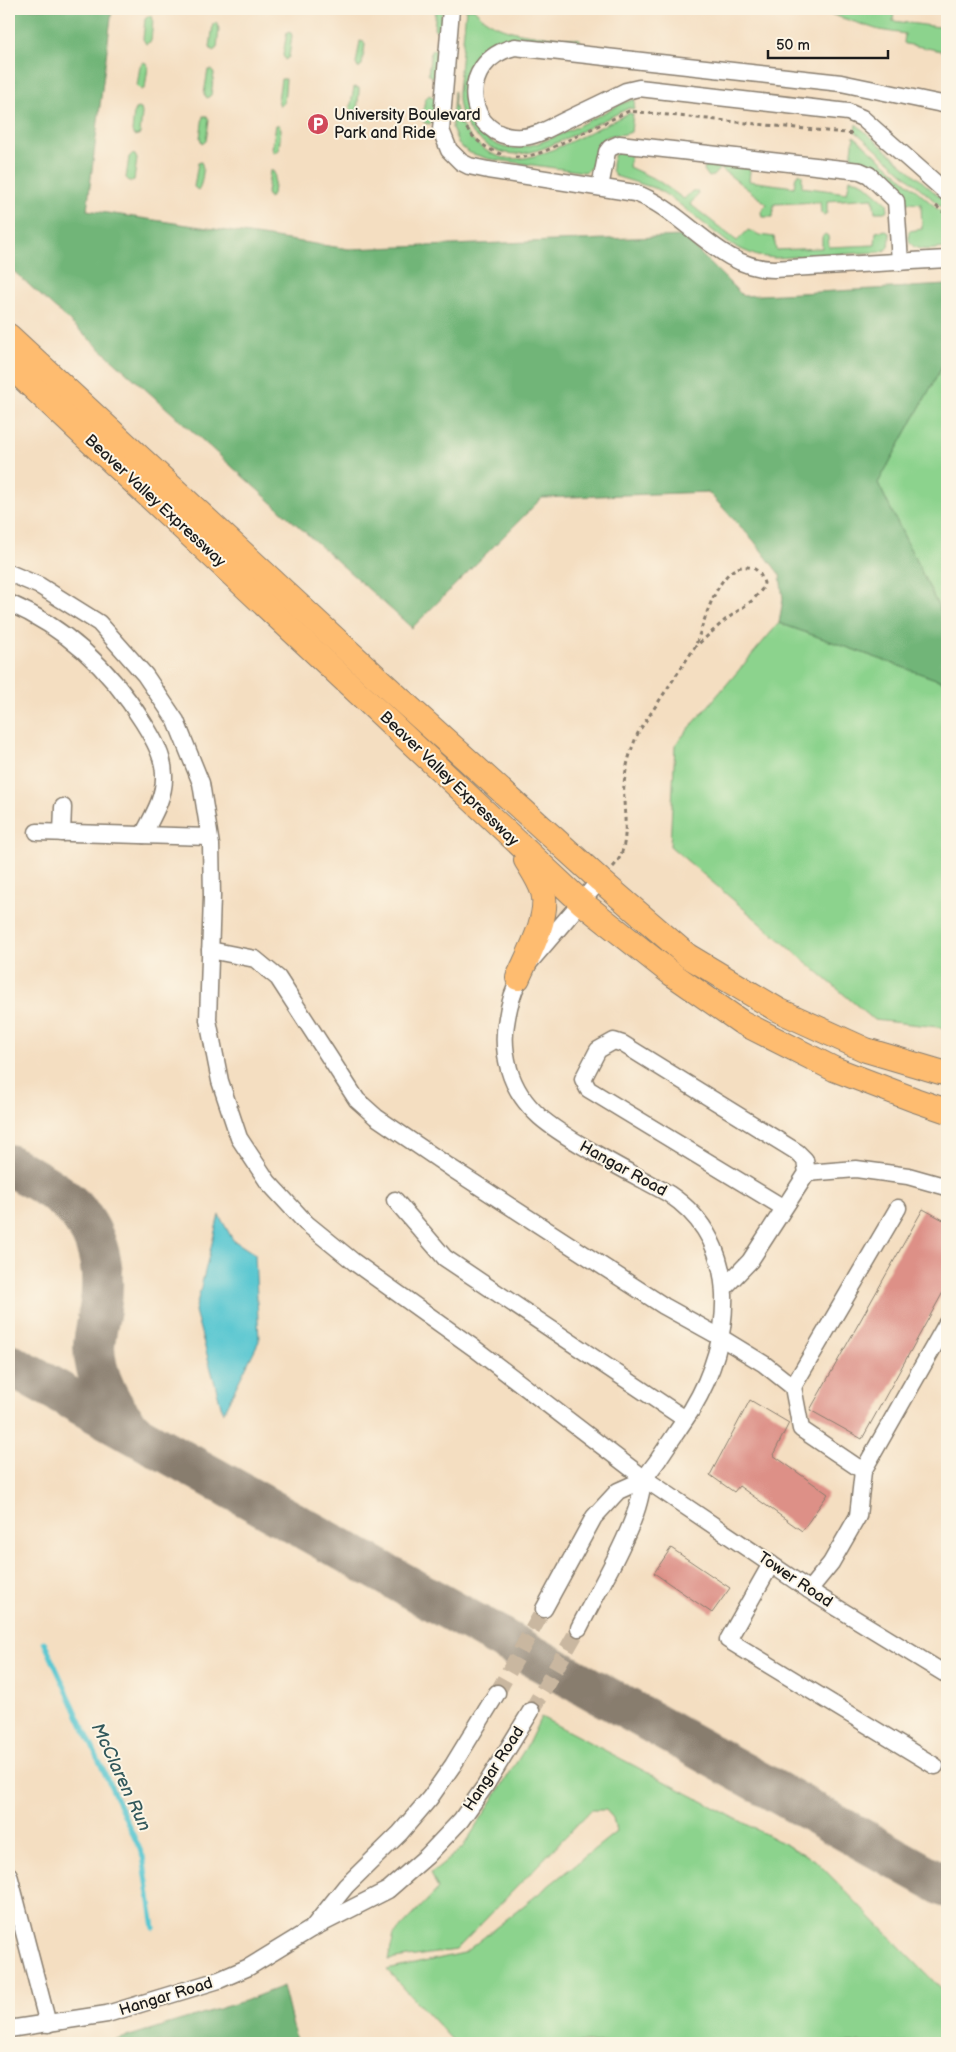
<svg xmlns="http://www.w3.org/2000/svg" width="956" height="2052" viewBox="0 0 956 2052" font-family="'Balsamiq Sans',sans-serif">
  <rect width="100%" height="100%" fill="#fcf5e5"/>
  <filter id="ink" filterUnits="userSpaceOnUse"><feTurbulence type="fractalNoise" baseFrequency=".02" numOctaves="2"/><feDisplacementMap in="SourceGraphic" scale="10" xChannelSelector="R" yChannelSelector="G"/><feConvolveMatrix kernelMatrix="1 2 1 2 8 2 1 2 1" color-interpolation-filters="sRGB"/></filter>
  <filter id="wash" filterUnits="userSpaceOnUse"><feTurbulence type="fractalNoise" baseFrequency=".0096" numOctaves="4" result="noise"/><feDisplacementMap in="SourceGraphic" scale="20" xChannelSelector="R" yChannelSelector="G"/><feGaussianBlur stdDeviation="1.12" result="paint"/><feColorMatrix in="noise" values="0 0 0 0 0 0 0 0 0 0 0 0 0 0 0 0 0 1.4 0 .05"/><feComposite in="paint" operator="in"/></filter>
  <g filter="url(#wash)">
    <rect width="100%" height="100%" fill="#f4dec1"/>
    <g fill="#8cd38d" stroke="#547854">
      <polygon points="436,9 442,9 442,28 438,31 434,29"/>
      <path d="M466 9H474C498 38 545 35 580 39V42C548 39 513 31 485 50L483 48C468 65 459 85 466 108 471 127 493 150 515 148 549 145 591 118 623 103L635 99 634 109 629 108C610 117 592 126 573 135 540 151 509 167 477 137 464 126 457 110 458 92Z"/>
      <polygon points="792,9 894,9 893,21 947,28 947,52 906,44 904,43 905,34 879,30 830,14"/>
      <polygon points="148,16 152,16 153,20 151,41 146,44 143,39 145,19"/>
      <polygon points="217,23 219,29 217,48 213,51 210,48 213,24"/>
      <polygon points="287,32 291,33 292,36 289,57 285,60 283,55"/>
      <polygon points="360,41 364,42 365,45 362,65 358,68 356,64"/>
      <polygon points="433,49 440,52 438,74 435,77 431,77 428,74 431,51"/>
      <polygon points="143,62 146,63 148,67 145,88 141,90 137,86 140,66"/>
      <polygon points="208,70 212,70 214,74 211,95 207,98 204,94"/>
      <polygon points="281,79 286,79 284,103 280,106 278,100"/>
      <polygon points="354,87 359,88 359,91 357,112 353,115 350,110"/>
      <path d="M454 91C453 110 459 126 472 139 505 173 539 156 574 140 592 131 611 122 629 113L633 114 631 132C619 138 608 130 598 145 592 155 597 169 584 172L489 159 470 153 459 145 452 128Z"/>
      <polygon points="429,95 435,98 433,121 430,124 425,123 422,120 425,99"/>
      <polygon points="137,108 141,109 142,113 140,134 135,136 132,132 134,112"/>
      <polygon points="203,116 207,116 209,120 206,141 202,144 200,138"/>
      <polygon points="856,124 947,203 947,212 855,131"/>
      <polygon points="276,125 279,125 281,129 279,150 274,153 272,148"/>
      <path d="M854 136 947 217V248C931 249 905 255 909 231L922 229 921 204 907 203 903 194 896 186 897 184 874 165 851 160Z"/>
      <path d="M619 152 631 154 629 167 657 180 684 199 692 191H697L698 195 690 204 737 241 748 230 760 235 774 237 776 250 822 248V237L825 234 828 236 829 247 875 245 876 232 886 230 890 234C890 242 890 249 881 252L775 258 757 256 731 245 674 200 657 189 615 176C610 169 612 161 615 154Z"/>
      <polygon points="132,154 135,155 137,159 134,180 130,182 126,178 129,157"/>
      <path d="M201 162C205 169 202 185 198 190L194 187 198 163Z"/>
      <polygon points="710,163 748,167 750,171 749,181 794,187 796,176 800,173 802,175 802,187 847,193 850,179 860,181 865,184 887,203 888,210 884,212 875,212 873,198 827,201 827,213 824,215 821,213 820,202 774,204 773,217 762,217 761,212 767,204 720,168 713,176 709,177 704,170 706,165"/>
      <polygon points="270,171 273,171 275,175 273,195 269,198 267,193"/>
      <polygon points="947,358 947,619 944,618 878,483"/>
      <polygon points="779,623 947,683 947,1028 874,1020 670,846 675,745"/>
      <polygon points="541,1717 815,1860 947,1995 947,2043 861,2043 859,2041 856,2043 455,2043 387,1970 464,1953 616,1832 613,1818 606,1810 591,1810 456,1950 388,1960 394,1935 438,1889 431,1873 463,1847 528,1744"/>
    </g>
    <g fill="#71b578" stroke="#46684a">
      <polygon points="9,9 112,9 87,210 349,249 683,236 743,296 947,285 947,358 878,483 944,618 947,619 947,683 779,623 783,599 780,575 754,541 708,492 542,498 412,628 9,267"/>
      <polygon points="283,1986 297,2043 99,2043 113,2041 244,2001"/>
    </g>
    <polygon fill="#5ac7d1" stroke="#3b7276" points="219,1215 233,1240 255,1254 259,1341 223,1413 195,1311"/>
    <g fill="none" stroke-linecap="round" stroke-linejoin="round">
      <polyline stroke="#5ac7d1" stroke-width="5" points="44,1642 143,1856 154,1928"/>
      <g stroke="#887d6e" stroke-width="42">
        <path d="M9 1165C32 1178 57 1190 75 1209 100 1237 106 1273 100 1309 98 1321 95 1333 94 1346 94 1375 112 1411 133 1431"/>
        <polyline points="9,1364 947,1887"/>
      </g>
    </g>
    <g id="blocks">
      <g fill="#dd9087">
        <polygon points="923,1209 947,1222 947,1285 862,1439 810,1410"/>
        <polygon points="750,1400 789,1423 773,1455 828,1494 802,1531 739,1486 734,1492 710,1475"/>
        <polygon points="671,1548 730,1588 712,1613 654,1573"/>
      </g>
    </g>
  </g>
  <g filter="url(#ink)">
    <use href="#blocks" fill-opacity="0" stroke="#887d6e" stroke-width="1"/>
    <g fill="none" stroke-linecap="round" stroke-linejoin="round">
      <g stroke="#c9b7a0" stroke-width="16" stroke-dasharray="16 8" stroke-linecap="butt">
        <polyline points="497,1693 544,1609"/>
        <polyline points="531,1711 579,1628"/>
      </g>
      <g stroke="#887d6e" stroke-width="19">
        <g id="minor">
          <path d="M451 9 441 130 449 150 461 162 469 166 488 170 635 193C686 211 718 269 774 269L947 259"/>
          <path d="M947 105 841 83 515 47C454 61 466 141 522 137 538 136 553 126 568 119 587 110 606 101 626 91L639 88 848 112 862 118 947 193"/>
          <polyline points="600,187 607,152 610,148 619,144 860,171 869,175 896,201 900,262"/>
          <polyline points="9,573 40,586 99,623 145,675 176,721 201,783 211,845 212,896 208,1020 220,1081 239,1138 268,1182 306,1223 354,1262 474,1348 645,1479 818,1596 947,1675"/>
          <path d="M9 603C66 628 110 669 143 722 153 738 165 758 164 778 164 799 152 817 143 835"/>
          <polyline points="37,832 209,837"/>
          <polyline points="62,833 63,807"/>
          <polyline points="210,950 255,959 278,978 357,1100 376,1117 451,1168 664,1306 720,1337 764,1364 793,1387 801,1429 863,1471 858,1516 831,1563 809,1590"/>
          <polyline points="807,1173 856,1169 908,1176 947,1187"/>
          <polyline points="395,1200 445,1258 685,1419"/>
          <polyline points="724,1288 750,1261 807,1173 805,1160 797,1152 623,1044 614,1041 598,1050 583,1079 588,1089 784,1208"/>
          <polyline points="793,1387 898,1208"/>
          <polyline points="863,1471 947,1323"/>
          <polyline points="771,1564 728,1640 935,1766"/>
          <polyline points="544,1609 594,1517 618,1491 645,1479"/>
          <path d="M579 1628C594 1598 612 1568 626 1536 631 1525 636 1513 639 1501 641 1494 642 1485 645 1479 648 1472 654 1466 658 1460 669 1443 681 1426 692 1409 733 1341 744 1244 669 1194 644 1180 618 1167 593 1152 557 1131 521 1112 509 1069 505 1054 503 1040 506 1024 509 1002 515 983 528 964L600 880"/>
          <polyline points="9,1875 48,2024"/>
          <polyline points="314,1926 346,1886 400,1833 430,1798 453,1765 497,1693"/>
          <polyline points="9,2029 107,2014 219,1980 249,1967 311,1929 388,1890 427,1856 461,1820 485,1786 531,1711"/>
        </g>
      </g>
      <g stroke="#887d6e" stroke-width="26">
        <g id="highway">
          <polyline points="9,336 400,699 600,880 688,956 778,1010 866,1050 947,1074"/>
          <polyline points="9,365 581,902 672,974 741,1022 834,1069 915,1100 947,1111"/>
          <path d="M518 978C528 955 550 916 543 892 539 880 532 870 526 860"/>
        </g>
      </g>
      <g stroke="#887d6e" stroke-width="3" stroke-dasharray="4 4" stroke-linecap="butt">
        <path d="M459 114C467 134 483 149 504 155"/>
        <polyline points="515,157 525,157 543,152 629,111 855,134"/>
        <polyline points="936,206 947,215"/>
        <path d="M613 867C633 846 622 810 624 784 626 765 631 748 639 731L695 647 724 621 753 600 763 588 764 583C761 574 757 568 748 567 718 562 704 624 695 647"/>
      </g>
      <use href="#minor" stroke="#fff" stroke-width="16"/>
      <use href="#highway" stroke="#febc70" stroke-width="24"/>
    </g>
  </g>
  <defs>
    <g id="parking-disc" transform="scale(1.125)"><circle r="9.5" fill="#d1495b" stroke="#fcf5e5"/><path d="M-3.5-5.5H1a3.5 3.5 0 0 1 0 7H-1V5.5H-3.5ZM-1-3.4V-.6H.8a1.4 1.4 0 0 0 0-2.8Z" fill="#fff"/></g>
  </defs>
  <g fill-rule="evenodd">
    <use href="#parking-disc" x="318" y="124"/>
  </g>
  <g text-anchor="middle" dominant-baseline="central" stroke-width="4" stroke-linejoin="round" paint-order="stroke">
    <g font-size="16" fill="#1c1c1c" stroke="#fcf5e5" text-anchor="start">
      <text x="334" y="115">University Boulevard<tspan x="334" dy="18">Park and Ride</tspan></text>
    </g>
    <g font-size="16" fill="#1c1c1c" stroke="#fcf5e5">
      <text transform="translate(155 501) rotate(43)">Beaver Valley Expressway</text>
      <text transform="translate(449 779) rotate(44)">Beaver Valley Expressway</text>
      <text transform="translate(623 1169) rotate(29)">Hangar Road</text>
      <text transform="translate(795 1580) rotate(34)">Tower Road</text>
      <text transform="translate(494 1769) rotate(-57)">Hangar Road</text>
      <text transform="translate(166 1997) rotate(-17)">Hangar Road</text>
    </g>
    <g font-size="18" font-style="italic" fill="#32585b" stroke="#fcf5e5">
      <text transform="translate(121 1777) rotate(65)">McClaren Run</text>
    </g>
  </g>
  <rect width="956" height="2052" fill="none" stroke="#fcf5e5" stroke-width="30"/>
  <path d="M768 50v8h120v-8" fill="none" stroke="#1c1c1c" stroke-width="2.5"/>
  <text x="776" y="50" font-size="15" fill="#1c1c1c" stroke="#fcf5e5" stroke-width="4" paint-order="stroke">50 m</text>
</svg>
